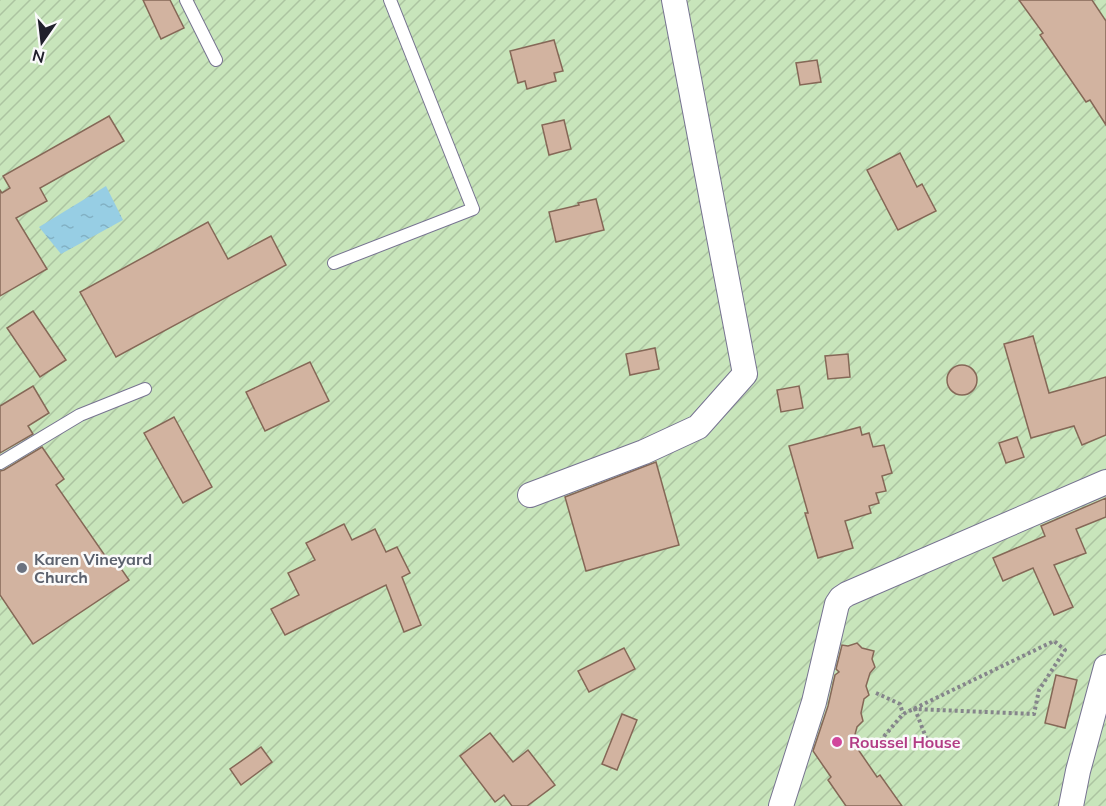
<svg xmlns="http://www.w3.org/2000/svg" width="1106" height="806" viewBox="0 0 1106 806" font-family="Mulish,sans-serif">
  <defs>
    <pattern id="garden-furrows" width="10" height="10" patternUnits="userSpaceOnUse" patternTransform="scale(1.5)"><rect width="10" height="10" fill="#c8e5bb"/><path d="M-1 1l2-2M0 10L10 0M9 11l2-2" fill="none" stroke="#acc4a1"/></pattern>
    <pattern id="water-ripples" width="26" height="14" patternUnits="userSpaceOnUse" patternTransform="scale(1.5)"><rect width="26" height="14" fill="#97cee4"/><path d="M2 4q2-2 4 0t4 0M15 11q2-2 4 0t4 0" fill="none" stroke="#82b1c4"/></pattern>
  </defs>
  <rect width="100%" height="100%" fill="#fafafa"/>
  <rect fill="url(#garden-furrows)" x="0" y="0" width="1106" height="806"/>
  <polygon fill="url(#water-ripples)" points="106,186 123,220 61,254 39,227"/>
  <g fill="#d2b3a0" stroke="#856857" stroke-width="1.5">
    <polygon points="143,0 170,0 184,28 161,39"/>
    <polygon points="1019,0 1092,0 1106,21 1106,125 1090,100 1086,102 1040,35 1043,33"/>
    <polygon points="554,40 563,71 554,73 556,81 527,89 525,81 518,83 510,51"/>
    <polygon points="817,60 821,82 800,85 796,63"/>
    <polygon points="109,116 124,141 40,188 47,201 16,218 47,269 0,296 0,190 2,193 10,188 3,176"/>
    <polygon points="564,120 571,149 549,155 542,125"/>
    <polygon points="900,153 917,187 922,184 936,211 898,230 867,170"/>
    <polygon points="596,199 604,230 556,242 549,212 579,205 578,203"/>
    <polygon points="208,222 228,259 271,236 286,265 116,357 80,292"/>
    <polygon points="33,311 66,360 40,377 7,328"/>
    <polygon points="1033,336 1049,393 1106,377 1106,435 1082,445 1074,426 1031,438 1004,344"/>
    <polygon points="655,348 659,369 630,375 626,354"/>
    <polygon points="848,354 850,377 828,379 825,356"/>
    <polygon points="310,362 329,401 265,431 246,392"/>
    <circle cx="962" cy="380" r="15"/>
    <polygon points="33,386 49,413 28,426 33,434 0,453 0,406"/>
    <polygon points="799,386 803,408 781,412 777,390"/>
    <polygon points="174,417 212,487 183,503 144,433"/>
    <polygon points="860,427 862,435 869,433 873,447 884,445 892,473 882,476 886,491 876,493 879,503 869,506 871,513 845,521 853,548 818,558 805,513 808,513 789,446"/>
    <polygon points="1017,437 1024,457 1006,463 999,443"/>
    <polygon points="42,447 64,479 56,485 108,560 113,557 129,580 33,644 0,595 0,471 4,470"/>
    <polygon points="656,462 679,545 586,571 565,497"/>
    <polygon points="1106,498 1106,517 1076,529 1086,553 1054,565 1073,607 1054,615 1033,568 1003,581 993,558 1045,536 1041,526"/>
    <polygon points="344,524 352,540 375,529 386,552 397,547 410,573 402,577 421,625 404,632 386,585 285,635 271,609 299,595 288,573 315,560 306,543"/>
    <polygon points="857,643 862,648 874,651 872,659 875,667 870,673 866,686 869,695 864,699 861,713 863,721 857,727 853,742 877,777 880,775 902,806 846,806 828,780 831,777 813,751 828,706 835,675 839,672 836,669 842,645 848,646"/>
    <polygon points="624,648 635,669 589,692 578,671"/>
    <polygon points="1056,675 1077,680 1065,728 1045,723"/>
    <polygon points="622,714 637,720 617,770 602,764"/>
    <polygon points="490,733 513,762 528,750 555,785 527,806 512,806 504,795 495,802 460,756"/>
    <polygon points="261,747 272,762 241,785 230,769"/>
  </g>
  <g fill="none" stroke-linecap="round" stroke-linejoin="round">
    <g stroke="#777491" stroke-width="14">
      <g id="service">
        <polyline points="186,0 216,60"/>
        <polyline points="334,263 473,209 390,0"/>
        <polyline points="0,463 80,415 145,389"/>
      </g>
    </g>
    <g stroke="#777491" stroke-width="26">
      <g id="minor">
        <polyline points="530,495 644,452 698,427 745,374 674,0"/>
        <polyline points="781,806 814,702 837,604 841,598 847,594 1106,482"/>
        <polyline points="1071,806 1078,771 1106,667"/>
      </g>
    </g>
    <g stroke="#85858b" stroke-width="4" stroke-dasharray="3 3" stroke-linecap="butt">
      <polyline points="876,693 900,704 903,714"/>
      <polyline points="880,741 903,714 1054,641 1065,650 1039,690 1034,714 915,709 930,748"/>
    </g>
    <use href="#service" stroke="#fff" stroke-width="12"/>
    <use href="#minor" stroke="#fff" stroke-width="24"/>
  </g>
  <circle fill="#6b7280" stroke="#fafafa" stroke-width="2" cx="22" cy="568" r="6"/>
  <circle fill="#d1479c" stroke="#fafafa" stroke-width="2" cx="837" cy="742" r="6"/>
  <g text-anchor="middle" dominant-baseline="central" stroke-width="5" stroke-linejoin="round" paint-order="stroke">
    <g font-size="16" font-weight="bold" fill="#5b616d" stroke="#fafafa" text-anchor="start">
      <text x="34" y="559">Karen Vineyard<tspan x="34" dy="18">Church</tspan></text>
    </g>
    <g font-size="16" font-weight="bold" fill="#b23c85" stroke="#fafafa" text-anchor="start">
      <text x="849" y="742">Roussel House</text>
    </g>
  </g>
  <g transform="translate(42 42) rotate(194)" stroke="#fafafa" stroke-width="4.5" paint-order="stroke">
  <path d="M0-4.5L10 22L0 15L-10 22Z" fill="#21202c"/>
  <text y="-9" font-size="16" font-weight="bold" text-anchor="middle" fill="#21202c">N</text>
  </g>
</svg>
